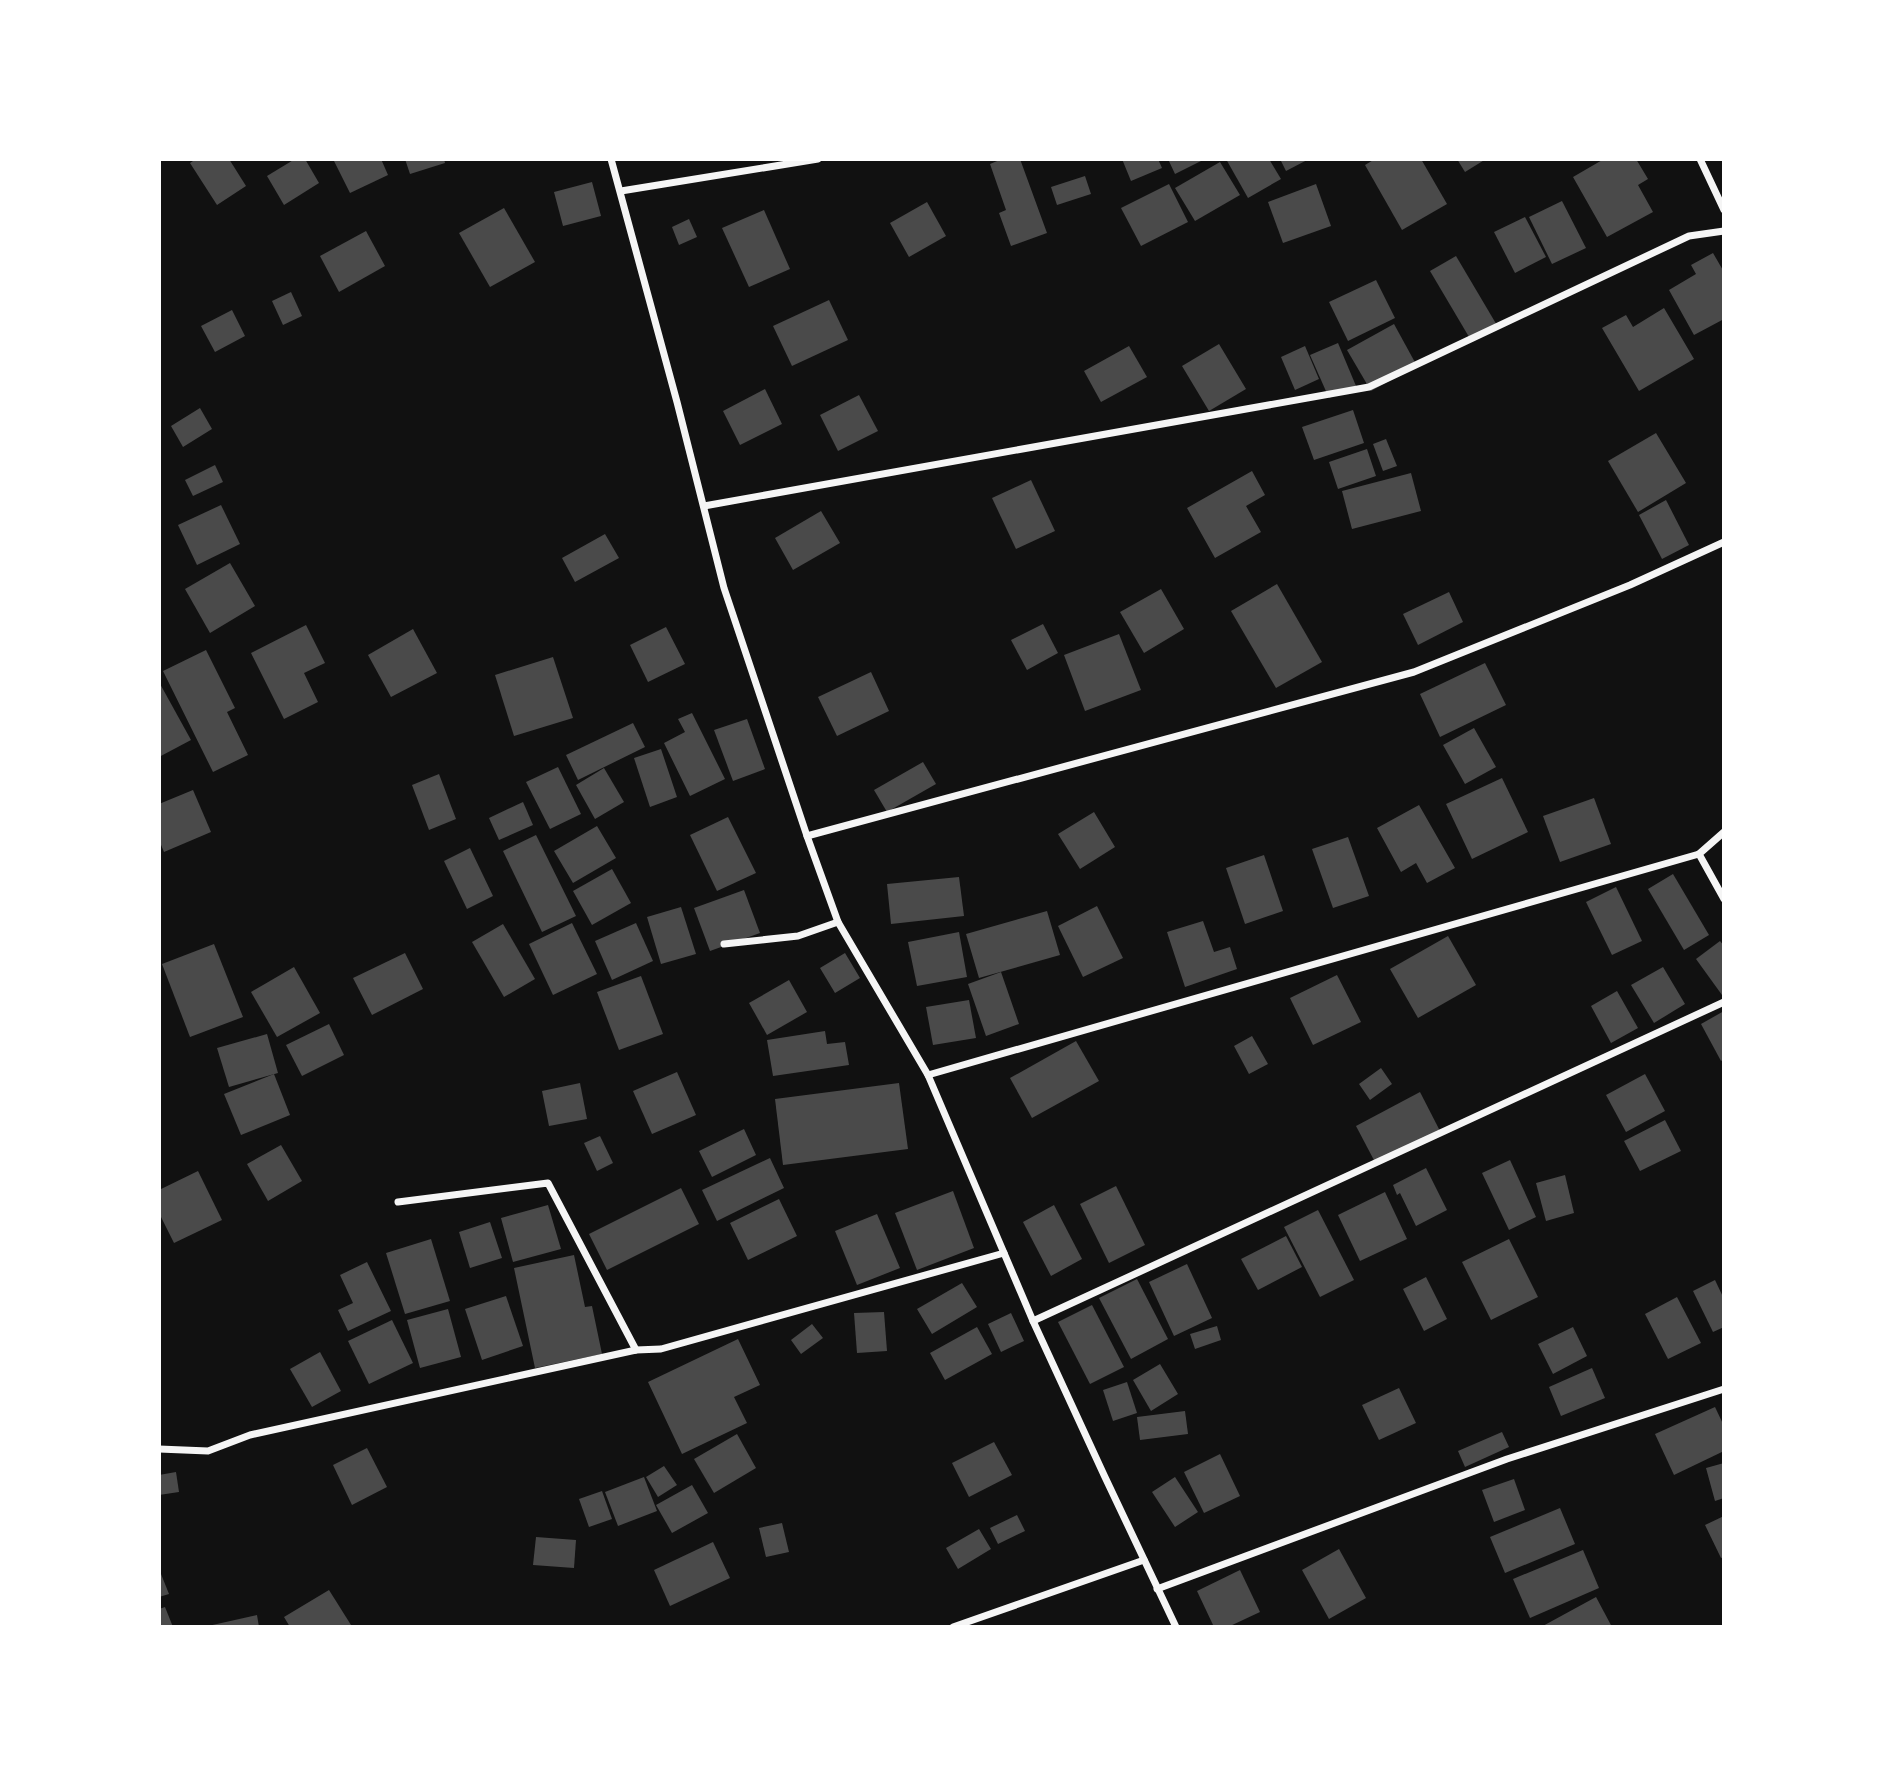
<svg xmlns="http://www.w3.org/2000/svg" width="1883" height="1786" viewBox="0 0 1883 1786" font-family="Helvetica,sans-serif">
  <rect width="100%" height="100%" fill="#111"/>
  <g fill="#4a4a4a">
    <polygon points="196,159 229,159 246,186 217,205 190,163"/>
    <polygon points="295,159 305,159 319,183 284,205 267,176"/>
    <polygon points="333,159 381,159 388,175 350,193"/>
    <polygon points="405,159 444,159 445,163 410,174"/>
    <polygon points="1002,159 1020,159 1047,233 1011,246 999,213 1006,210 990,164"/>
    <polygon points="1122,159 1158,159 1162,168 1131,181"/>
    <polygon points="1168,159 1205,159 1175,174"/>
    <polygon points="1226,159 1269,159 1281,179 1248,198"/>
    <polygon points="1280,159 1309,159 1286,171"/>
    <polygon points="1375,159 1421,159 1447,204 1402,230 1365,165"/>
    <polygon points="1457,159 1486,159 1465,172"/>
    <polygon points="1604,159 1636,159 1648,179 1638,185 1653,212 1607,237 1573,177"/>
    <polygon points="1220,162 1240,195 1195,221 1175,188"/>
    <polygon points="1085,176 1091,194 1057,205 1051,187"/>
    <polygon points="592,182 601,216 563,226 554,192"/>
    <polygon points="1169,184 1188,222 1141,246 1121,208"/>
    <polygon points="1316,184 1331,226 1283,243 1268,202"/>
    <polygon points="1562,201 1586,248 1552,264 1529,217"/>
    <polygon points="927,202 946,236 909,257 890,223"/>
    <polygon points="504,208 535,262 490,287 459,233"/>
    <polygon points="764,210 790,269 749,287 722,228"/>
    <polygon points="1525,217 1546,257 1515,273 1494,232"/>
    <polygon points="689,219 697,237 679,245 672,227"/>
    <polygon points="366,231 385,266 339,292 320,256"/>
    <polygon points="1713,253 1724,272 1724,319 1694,335 1669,290 1696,274 1691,265"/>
    <polygon points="1456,256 1498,327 1472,342 1430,271"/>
    <polygon points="1376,280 1395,318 1348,341 1329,302"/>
    <polygon points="291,292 302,316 283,325 272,301"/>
    <polygon points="829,300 848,340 792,366 773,326"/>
    <polygon points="1664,308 1694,359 1639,391 1602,328 1626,315 1633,327"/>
    <polygon points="232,310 245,336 215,352 201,326"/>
    <polygon points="1394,324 1417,366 1371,391 1347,350"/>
    <polygon points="1338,343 1356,386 1329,398 1310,355"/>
    <polygon points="1219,344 1246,389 1209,411 1182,366"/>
    <polygon points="1129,346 1147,377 1101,402 1084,371"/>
    <polygon points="1305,346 1319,379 1295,390 1281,357"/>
    <polygon points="765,389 782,424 740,445 723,411"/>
    <polygon points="859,395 878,431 838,451 820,415"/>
    <polygon points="200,408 212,429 183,447 171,426"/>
    <polygon points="1353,410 1364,443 1314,460 1302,427"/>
    <polygon points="1656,433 1686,483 1638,512 1608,461"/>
    <polygon points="1386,439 1397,466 1383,471 1373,444"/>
    <polygon points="1367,449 1376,476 1338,489 1329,462"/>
    <polygon points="215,465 223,482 193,496 185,480"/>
    <polygon points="1252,471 1265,495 1246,506 1261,532 1215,558 1187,508"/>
    <polygon points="1411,473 1421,511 1352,529 1342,491"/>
    <polygon points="1031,480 1055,531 1016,549 992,498"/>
    <polygon points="1666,500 1689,545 1662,559 1639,515"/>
    <polygon points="221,505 240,544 197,565 178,525"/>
    <polygon points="821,511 840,543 793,570 775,538"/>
    <polygon points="605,534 619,558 575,582 562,558"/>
    <polygon points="230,563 255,606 210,633 185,589"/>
    <polygon points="1277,584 1322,662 1276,688 1231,611"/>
    <polygon points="1161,589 1184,629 1144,653 1120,612"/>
    <polygon points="1449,592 1463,622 1418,645 1403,614"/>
    <polygon points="1043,624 1058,653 1027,670 1011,640"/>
    <polygon points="306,625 325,663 304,673 318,702 284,719 251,653"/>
    <polygon points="666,627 685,664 648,682 630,645"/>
    <polygon points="413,629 437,673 391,697 368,655"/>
    <polygon points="1119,634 1141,690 1085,711 1064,655"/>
    <polygon points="206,650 235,708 227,712 248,755 213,772 163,671"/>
    <polygon points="553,657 573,718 514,736 495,675"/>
    <polygon points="1485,663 1506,705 1440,737 1420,694"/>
    <polygon points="871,672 889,711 837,736 818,697"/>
    <polygon points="159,682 191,740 159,757"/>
    <polygon points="692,713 725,779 690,796 664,743 685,732 678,719"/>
    <polygon points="747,719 765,769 733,781 714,730"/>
    <polygon points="633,723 645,747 578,780 566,755"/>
    <polygon points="1474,728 1496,767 1465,784 1443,745"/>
    <polygon points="661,749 677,797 650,807 634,758"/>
    <polygon points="923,762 936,784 887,812 874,790"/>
    <polygon points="558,767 581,814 550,829 526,782"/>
    <polygon points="604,768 624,802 595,819 576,785"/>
    <polygon points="439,774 456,819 429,830 412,785"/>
    <polygon points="1502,778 1528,832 1472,859 1446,804"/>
    <polygon points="193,790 211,832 164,852 159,840 159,804"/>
    <polygon points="1594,798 1611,844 1560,862 1543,816"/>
    <polygon points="523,802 533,825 499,840 489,818"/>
    <polygon points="1419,805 1455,868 1427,883 1416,863 1401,872 1377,828"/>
    <polygon points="1094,812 1115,847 1080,869 1058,834"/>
    <polygon points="728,817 756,873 717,891 690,835"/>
    <polygon points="597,826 616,858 573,883 554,851"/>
    <polygon points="536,835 576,916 542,932 503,851"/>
    <polygon points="1348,837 1369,896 1333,908 1312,849"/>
    <polygon points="470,848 493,896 467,909 444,861"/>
    <polygon points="1264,855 1283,911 1245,924 1226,868"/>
    <polygon points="612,869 631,903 592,925 573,891"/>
    <polygon points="1673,874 1709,935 1684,950 1648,889"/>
    <polygon points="959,877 964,916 891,924 887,884"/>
    <polygon points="1616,887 1642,941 1612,955 1586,902"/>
    <polygon points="744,890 760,933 710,951 694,908"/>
    <polygon points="1097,906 1123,958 1083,977 1058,926"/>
    <polygon points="681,907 696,954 661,964 647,917"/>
    <polygon points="1047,911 1060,955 979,978 966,934"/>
    <polygon points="1203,921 1214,952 1230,947 1237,969 1185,987 1167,932"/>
    <polygon points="572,923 597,974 553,995 529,944"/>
    <polygon points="636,923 653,961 612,980 595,941"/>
    <polygon points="503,924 535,979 504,997 472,942"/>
    <polygon points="959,932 967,977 917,986 908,942"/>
    <polygon points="1448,936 1476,985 1418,1018 1390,969"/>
    <polygon points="1720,941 1724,946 1724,993 1722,995 1696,959"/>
    <polygon points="214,944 243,1017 190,1037 162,964"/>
    <polygon points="405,953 423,989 372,1015 353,978"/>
    <polygon points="845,953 860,978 835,993 820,968"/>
    <polygon points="294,967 320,1013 277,1037 251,992"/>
    <polygon points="1663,967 1685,1004 1654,1023 1631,985"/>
    <polygon points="1001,972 1019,1024 986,1036 968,984"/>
    <polygon points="1337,975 1361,1022 1313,1045 1290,998"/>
    <polygon points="641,976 663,1034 619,1050 597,992"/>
    <polygon points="789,980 807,1012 767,1035 749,1003"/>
    <polygon points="1617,991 1638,1028 1611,1043 1591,1006"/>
    <polygon points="969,1000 976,1038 933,1045 926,1007"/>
    <polygon points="1724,1011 1724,1059 1721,1061 1701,1024"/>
    <polygon points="329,1024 344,1055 302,1076 286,1045"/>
    <polygon points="825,1031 827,1044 845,1042 849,1065 773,1076 767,1040"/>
    <polygon points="267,1034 278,1073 229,1087 217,1048"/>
    <polygon points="1252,1036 1268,1064 1249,1074 1234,1046"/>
    <polygon points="1076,1041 1099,1081 1032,1118 1010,1078"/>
    <polygon points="1381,1068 1392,1084 1370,1100 1359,1084"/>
    <polygon points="677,1072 696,1115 652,1134 633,1091"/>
    <polygon points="274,1074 290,1115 241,1135 224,1094"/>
    <polygon points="1645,1074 1665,1111 1626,1132 1606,1095"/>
    <polygon points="580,1083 587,1119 549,1126 542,1091"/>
    <polygon points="899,1083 908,1149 783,1165 775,1099"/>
    <polygon points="1420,1092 1440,1131 1376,1164 1356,1126"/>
    <polygon points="1665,1120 1681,1151 1640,1171 1624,1141"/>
    <polygon points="744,1129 756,1155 712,1177 699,1151"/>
    <polygon points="600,1136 613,1163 597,1171 584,1143"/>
    <polygon points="281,1145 302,1181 268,1201 247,1164"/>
    <polygon points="770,1158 784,1188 717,1221 702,1190"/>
    <polygon points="1510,1160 1536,1217 1509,1230 1482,1173"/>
    <polygon points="1426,1168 1447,1210 1416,1226 1400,1193 1397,1195 1393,1185"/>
    <polygon points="198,1171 222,1220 174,1243 159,1213 159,1190"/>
    <polygon points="1565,1175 1574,1213 1546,1221 1536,1183"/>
    <polygon points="1116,1186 1145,1245 1109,1263 1080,1204"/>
    <polygon points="681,1188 699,1224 607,1270 589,1234"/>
    <polygon points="953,1191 974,1248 917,1270 895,1213"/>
    <polygon points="1385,1192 1407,1239 1360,1261 1338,1215"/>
    <polygon points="779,1199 797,1236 748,1260 730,1223"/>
    <polygon points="548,1205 561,1249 513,1262 501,1218"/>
    <polygon points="1054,1205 1082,1259 1051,1276 1023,1222"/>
    <polygon points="1318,1210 1354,1280 1320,1297 1284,1227"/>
    <polygon points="877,1214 900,1268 857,1285 835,1231"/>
    <polygon points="490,1222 502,1258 470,1268 459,1232"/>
    <polygon points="1286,1236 1302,1267 1258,1290 1241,1259"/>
    <polygon points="431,1239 450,1301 405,1314 386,1253"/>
    <polygon points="1509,1239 1538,1297 1491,1320 1462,1262"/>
    <polygon points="574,1255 585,1307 592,1306 602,1354 535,1368 514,1268"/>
    <polygon points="367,1262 391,1311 348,1331 338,1310 353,1303 340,1275"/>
    <polygon points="1187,1264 1212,1318 1174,1336 1149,1282"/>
    <polygon points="1426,1277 1447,1319 1424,1331 1403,1289"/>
    <polygon points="1137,1279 1168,1339 1131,1359 1099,1298"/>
    <polygon points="1715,1280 1724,1299 1724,1327 1713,1332 1693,1291"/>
    <polygon points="962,1283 977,1307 932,1334 917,1309"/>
    <polygon points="506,1296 523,1346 482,1360 465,1309"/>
    <polygon points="1677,1297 1701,1343 1668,1359 1645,1314"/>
    <polygon points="1092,1305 1124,1367 1090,1384 1058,1322"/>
    <polygon points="448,1309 461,1357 420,1368 407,1320"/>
    <polygon points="884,1312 887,1351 857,1353 854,1313"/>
    <polygon points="1011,1313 1024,1341 1001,1352 988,1324"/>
    <polygon points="392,1320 413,1363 369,1384 348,1341"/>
    <polygon points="812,1324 823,1338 801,1354 791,1340"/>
    <polygon points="1217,1326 1221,1340 1195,1349 1190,1334"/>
    <polygon points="977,1327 992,1354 945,1380 930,1353"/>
    <polygon points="1573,1327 1587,1356 1553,1374 1538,1344"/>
    <polygon points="738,1339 760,1385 734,1397 747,1423 682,1454 648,1382"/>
    <polygon points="320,1352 341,1391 312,1407 290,1369"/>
    <polygon points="1160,1364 1178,1394 1151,1411 1133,1380"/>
    <polygon points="1592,1368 1605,1398 1561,1416 1549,1387"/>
    <polygon points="1127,1382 1137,1413 1113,1421 1103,1390"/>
    <polygon points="1399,1388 1416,1423 1379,1440 1362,1405"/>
    <polygon points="1715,1407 1724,1426 1724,1451 1674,1475 1655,1434"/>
    <polygon points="1185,1411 1188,1434 1140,1440 1137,1417"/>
    <polygon points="1502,1432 1509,1447 1465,1467 1458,1451"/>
    <polygon points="737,1434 756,1468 714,1493 694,1459"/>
    <polygon points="994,1442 1012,1475 969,1497 952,1463"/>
    <polygon points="367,1448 387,1487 352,1505 333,1465"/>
    <polygon points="1220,1454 1240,1496 1204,1513 1184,1472"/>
    <polygon points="1724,1463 1724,1498 1715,1501 1706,1468"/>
    <polygon points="664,1466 677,1485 658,1497 646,1477"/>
    <polygon points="176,1472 179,1492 159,1495 159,1475"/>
    <polygon points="644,1477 657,1511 618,1526 605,1492"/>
    <polygon points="1175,1477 1198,1512 1175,1527 1152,1492"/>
    <polygon points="1514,1479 1525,1510 1494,1522 1482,1490"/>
    <polygon points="692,1485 708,1513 672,1533 656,1505"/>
    <polygon points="602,1491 612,1519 589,1527 579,1499"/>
    <polygon points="1560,1508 1575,1544 1505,1573 1490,1537"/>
    <polygon points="1017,1515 1025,1531 998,1544 990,1528"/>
    <polygon points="1724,1516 1724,1557 1721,1558 1705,1525"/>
    <polygon points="782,1523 789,1552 766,1557 759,1528"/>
    <polygon points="979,1529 991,1549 958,1569 946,1548"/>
    <polygon points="536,1537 576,1540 574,1568 533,1565"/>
    <polygon points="713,1542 730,1578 670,1606 654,1570"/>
    <polygon points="1339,1549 1366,1598 1329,1619 1302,1570"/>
    <polygon points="1583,1550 1599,1588 1530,1618 1513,1579"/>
    <polygon points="159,1569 169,1594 159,1597"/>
    <polygon points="1240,1570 1260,1612 1228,1627 1214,1627 1197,1591"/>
    <polygon points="329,1590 351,1625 348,1627 290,1627 284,1617"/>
    <polygon points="1596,1597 1612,1627 1541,1627"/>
    <polygon points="165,1607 173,1627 159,1627 159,1609"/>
    <polygon points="257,1615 259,1627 208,1627 208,1626"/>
  </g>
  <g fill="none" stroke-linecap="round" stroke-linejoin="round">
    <g stroke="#f5f5f5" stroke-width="7">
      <polyline points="611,159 677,402 724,588 807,836 838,922 928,1075 1033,1321 1104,1475 1176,1627"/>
      <polyline points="1700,159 1724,210"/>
      <polyline points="621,191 818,159"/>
      <polyline points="704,506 1369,387 1689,236 1724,231"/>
      <polyline points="1724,832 1699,854 1724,899"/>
      <polyline points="807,836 1414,672 1630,585 1724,542"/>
      <polyline points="724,944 798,936 838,922"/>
      <polyline points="928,1075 1699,854"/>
      <polyline points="398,1202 548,1183 636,1350"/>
      <polyline points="1033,1321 1724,1002"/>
      <polyline points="159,1449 208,1451 250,1435 636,1350 661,1349 1004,1253"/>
      <polyline points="1157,1589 1507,1459 1724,1389"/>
      <polyline points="953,1627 1144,1560"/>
    </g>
  </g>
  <rect width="1883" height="1786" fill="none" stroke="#ffffff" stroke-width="322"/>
</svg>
